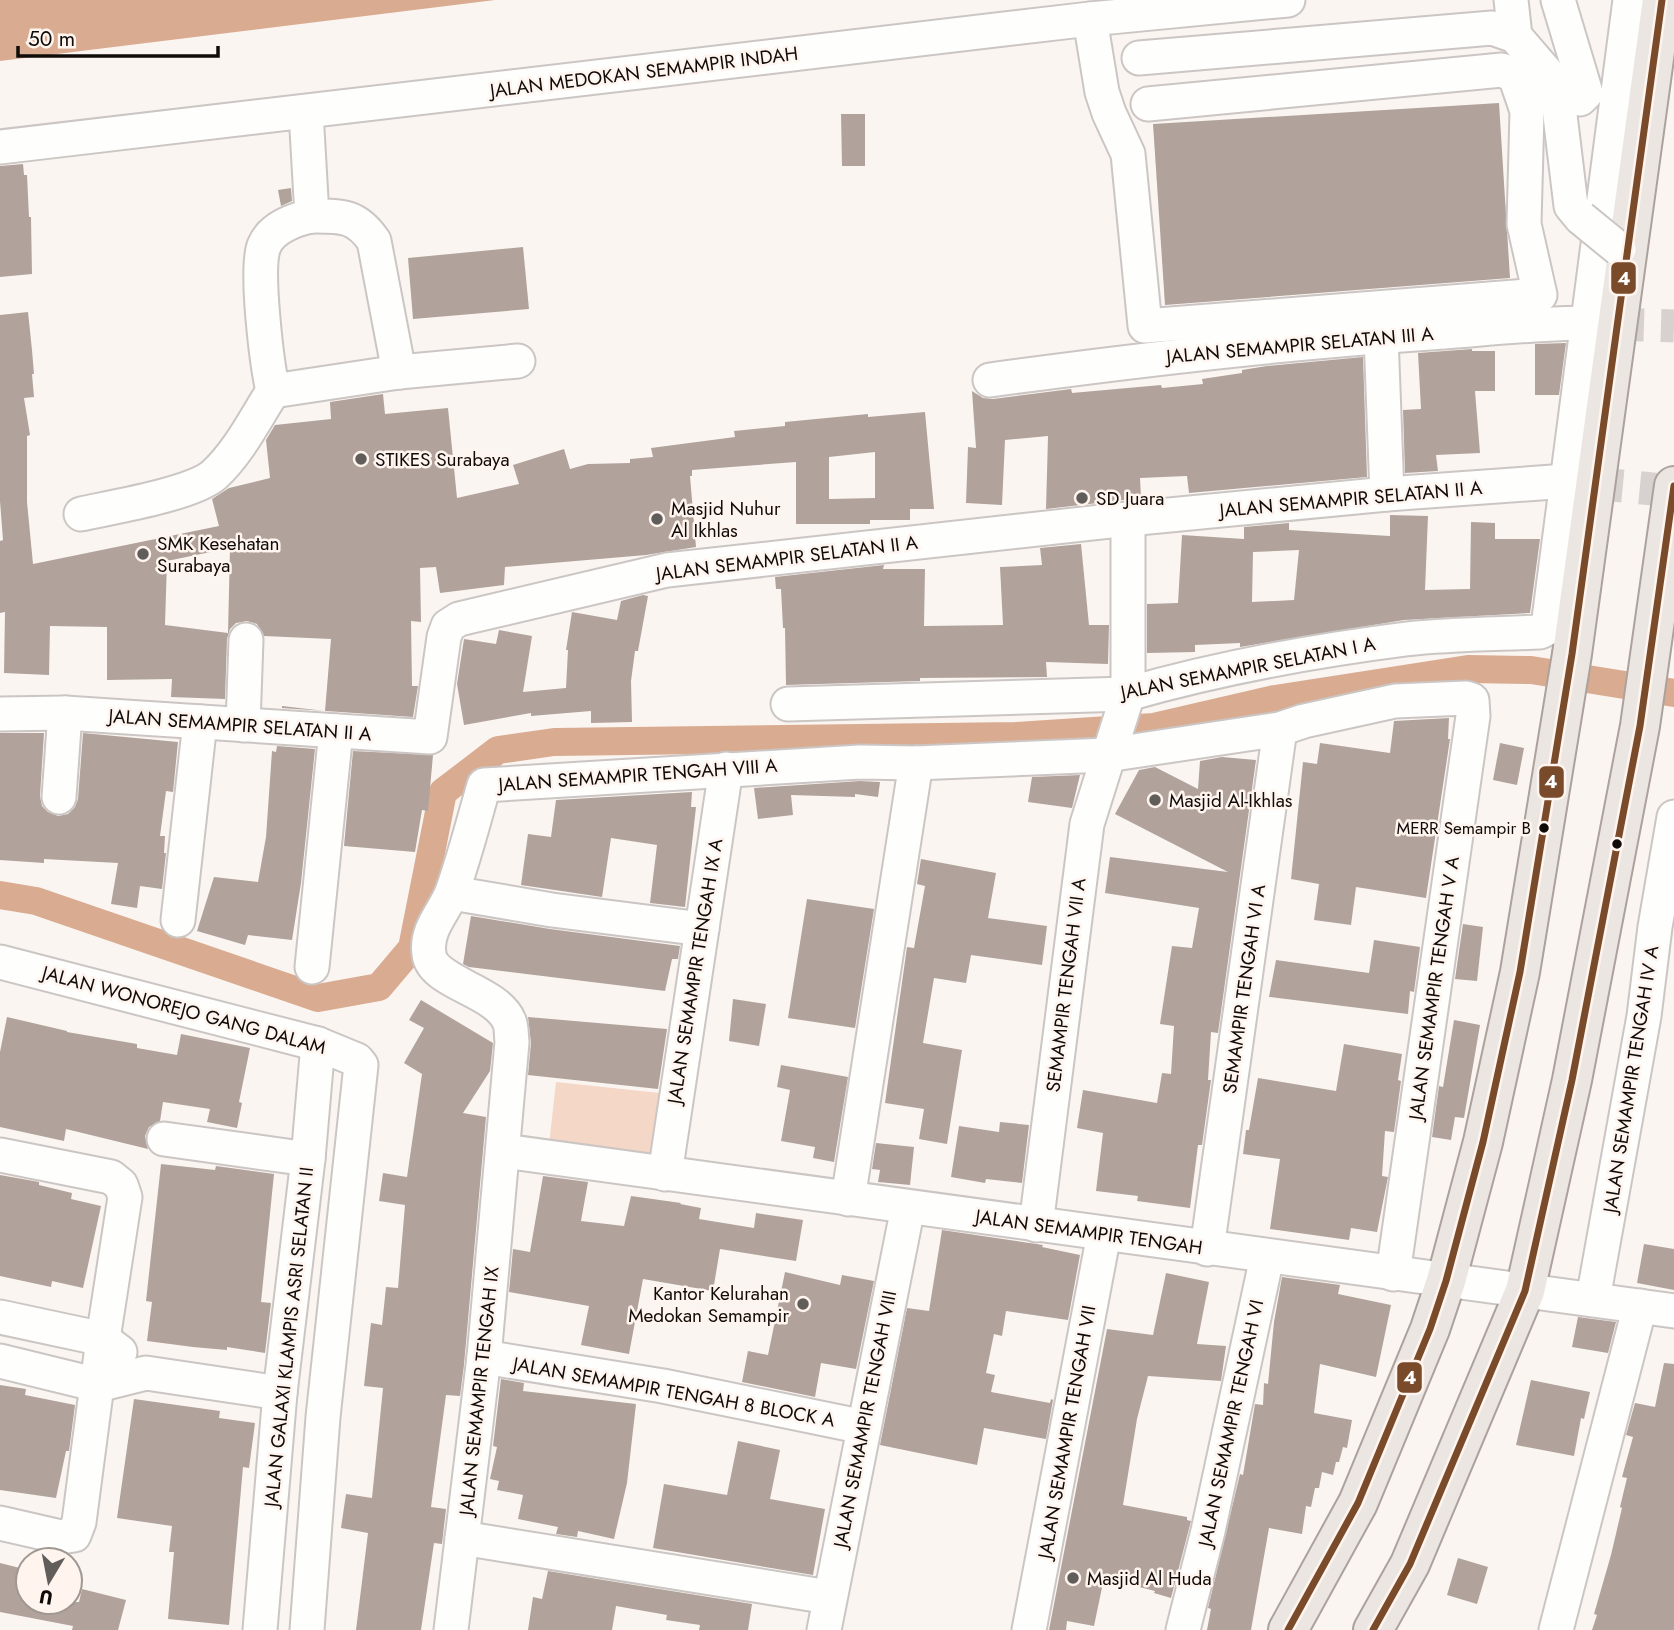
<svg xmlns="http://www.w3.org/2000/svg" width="1674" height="1630" viewBox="0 0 1674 1630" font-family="Jost,sans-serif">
  <rect width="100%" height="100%" fill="#fbf5f2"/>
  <polygon fill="#f4d7c6" points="556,1082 660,1093 653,1156 549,1145"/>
  <polygon fill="#d9ac91" points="0,0 495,0 0,61"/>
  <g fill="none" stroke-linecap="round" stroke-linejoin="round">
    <polyline stroke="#d9ac91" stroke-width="28" points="0,895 36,901 318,998 379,987 412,948 443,792 498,750 554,742 1016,736 1154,727 1275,699 1468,669 1531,670 1674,693"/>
  </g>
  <g fill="#b1a39b" fill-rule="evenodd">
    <polygon points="1499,103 1510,278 1165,305 1153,124"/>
    <polygon points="841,114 865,114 865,166 842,166"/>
    <polygon points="23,164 24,175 27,175 29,217 31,217 32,274 0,277 0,166"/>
    <polygon points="291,188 292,201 281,206 278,190"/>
    <polygon points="523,247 529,309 413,319 408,258"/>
    <path d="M28 312 32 350 34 374H32L34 397 24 398 30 435 27 436V502L33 564 219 526 212 499 229 488 270 478 266 440 275 425 331 419 330 402 383 394 385 414 448 408 457 498 519 484 513 465 564 449 570 469 588 464 630 463V459L653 457 651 448 735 437 734 431 785 426V422L868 414V417L925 412 934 509H910V520H870V524H796V462L692 470V476H690L696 547 646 555 505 567 504 585 440 593 436 567 420 568 421 622 411 621 412 686H418L413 717 282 708V706L325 711 331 639 264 636 257 624 247 621 236 623 230 629 227 639 225 699 171 697 172 679 107 680V627L50 626 49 675 4 673 5 612 0 613V541L3 540 0 501V315ZM875 452V498L829 499V457ZM230 548 228 633 165 625 167 561Z"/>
    <polygon points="1566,343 1559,395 1535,395 1535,344"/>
    <polygon points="1472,349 1472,351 1495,351 1495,391 1475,391 1480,453 1436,455 1438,471 1405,473 1403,410 1421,409 1418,353"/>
    <polygon points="1363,357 1367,477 1189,493 1187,476 1140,478 1141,498 1046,509 1048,436 1005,440 1002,505 966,503 968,447 976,448 972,391 983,398 993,399 1071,389 1072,393 1161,385 1162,388 1203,384 1202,379 1242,373 1242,370 1267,366"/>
    <path d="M1390 515 1428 516 1425 590 1470 589 1471 522 1495 523V539H1540L1530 613 1404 620 1240 647V643L1195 645V652L1147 653V604L1178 603 1182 535 1244 539V527L1289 523V530L1390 536ZM1299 550 1294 600 1252 602 1253 552Z"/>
    <polygon points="1081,544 1089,625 1109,625 1108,664 1046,662 1047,677 920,678 920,681 786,685 785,628 783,628 781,589 776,589 775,577 884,565 883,569 925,569 924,626 1003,625 1000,567 1042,565 1040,548"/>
    <polygon points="643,595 648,596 638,651 635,651 631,681 632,722 591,723 591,711 531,716 531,713 464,725 457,684 464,639 496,644 499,630 532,636 523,692 566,688 568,650 566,650 572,612 617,620 621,601"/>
    <polygon points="1449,718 1448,739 1450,739 1426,898 1356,887 1351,925 1314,920 1319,884 1291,879 1303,762 1317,764 1320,743 1390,753 1394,721"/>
    <polygon points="0,733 44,733 40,796 42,806 48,812 58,816 68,814 75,807 78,799 83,733 178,742 173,792 166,791 160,836 165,836 164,853 166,853 162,889 140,886 137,908 111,904 118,863 44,859 44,863 0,860"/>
    <polygon points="1500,743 1524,748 1517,785 1493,780"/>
    <polygon points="277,746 315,749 301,883 292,940 248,935 245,945 197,931 214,877 258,882 266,837 272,751 276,752"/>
    <polygon points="353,751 433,755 428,811 422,810 415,852 344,846"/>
    <polygon points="1222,757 1256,760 1218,1033 1211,1032 1208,1080 1211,1080 1202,1145 1198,1145 1190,1208 1137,1201 1138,1196 1096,1191 1103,1133 1077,1128 1083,1090 1157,1103 1162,1073 1171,1074 1174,1026 1160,1024 1172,946 1192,948 1199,908 1105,893 1110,857 1228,872 1115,814 1139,770 1155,767 1198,789 1200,761"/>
    <polygon points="1080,775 1072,808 1028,802 1032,777"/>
    <polygon points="860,781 880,782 878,797 855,794 855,797 791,795 793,815 758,819 754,788"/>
    <polygon points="692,792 691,807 696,807 685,907 650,903 657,845 611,838 602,897 521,885 528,834 551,837 556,800"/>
    <polygon points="921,859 996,873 988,918 1047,926 1042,965 971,955 966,983 934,978 923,1043 962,1050 947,1144 919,1139 924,1109 885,1103 907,947 914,948 925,886 917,884"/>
    <polygon points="807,899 874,909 855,1028 788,1018"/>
    <polygon points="471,916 550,929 680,946 678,959 672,959 665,991 469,967 463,964"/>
    <polygon points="1463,924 1483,927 1477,981 1455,979"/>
    <polygon points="1374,940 1420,947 1414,992 1410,991 1408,1014 1269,997 1276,960 1369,973"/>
    <polygon points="733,999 766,1004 759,1046 729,1041"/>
    <polygon points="421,1000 493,1043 490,1071 463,1113 486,1117 464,1365 460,1396 446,1395 431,1507 446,1509 442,1544 434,1543 421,1630 356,1630 368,1533 341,1528 346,1494 372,1498 383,1388 364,1386 371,1323 382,1325 386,1287 398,1288 405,1205 379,1201 383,1173 407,1177 422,1074 404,1063 424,1028 409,1020"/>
    <polygon points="7,1017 67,1031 67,1032 137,1044 137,1048 177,1055 181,1034 250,1048 239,1102 242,1103 237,1128 207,1122 210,1109 163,1102 160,1121 149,1127 145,1136 148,1149 66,1129 64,1141 0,1127 0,1052"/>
    <polygon points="528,1017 667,1029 658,1089 528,1075 531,1043"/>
    <polygon points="1454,1020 1480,1025 1464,1118 1455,1117 1451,1140 1432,1137 1439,1086 1443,1087"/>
    <polygon points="1344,1044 1402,1054 1398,1080 1401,1081 1394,1132 1385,1131 1382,1176 1388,1177 1377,1232 1351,1228 1349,1240 1270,1229 1280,1159 1243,1154 1246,1130 1249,1130 1258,1078 1336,1091"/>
    <polygon points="781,1065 848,1077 834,1162 813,1158 815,1147 781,1141 790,1090 777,1087"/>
    <polygon points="1000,1122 1029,1125 1022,1183 986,1179 985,1183 951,1177 959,1126 999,1132"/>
    <polygon points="876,1143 914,1147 910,1185 878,1182 880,1170 872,1169"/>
    <polygon points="161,1164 215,1170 216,1166 274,1174 261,1302 271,1303 265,1353 227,1347 227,1350 193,1347 147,1341 152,1302 146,1301"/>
    <polygon points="0,1175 39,1182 39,1185 72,1193 71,1199 101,1206 83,1288 52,1281 51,1287 0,1276"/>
    <polygon points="543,1176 588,1182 581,1221 624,1226 631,1196 681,1203 680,1204 701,1208 699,1219 754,1228 756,1213 803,1220 796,1261 720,1249 713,1291 643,1279 629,1354 581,1345 589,1306 509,1292 513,1249 530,1252"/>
    <polygon points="942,1230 1043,1245 1042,1247 1080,1255 1068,1320 1006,1311 1002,1336 994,1334 986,1373 995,1375 991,1392 1050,1403 1051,1399 1053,1400 1046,1439 984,1428 977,1465 880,1445 907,1308 929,1311"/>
    <polygon points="1644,1244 1674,1249 1674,1290 1637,1283"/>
    <polygon points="785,1272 840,1285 842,1275 874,1281 856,1369 821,1363 815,1397 742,1382 748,1351 768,1355"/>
    <polygon points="1166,1273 1209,1282 1197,1344 1226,1346 1221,1381 1148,1376 1137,1419 1123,1505 1187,1517 1187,1520 1191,1521 1171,1598 1154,1593 1155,1591 1104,1578 1094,1626 1067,1621 1066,1630 1049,1630 1107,1329 1153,1335"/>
    <polygon points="1282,1277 1340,1285 1338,1294 1391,1305 1376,1377 1320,1364 1314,1413 1352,1420 1347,1448 1343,1447 1339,1462 1336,1462 1333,1475 1322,1472 1319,1488 1315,1488 1311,1507 1306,1506 1302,1534 1269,1528 1251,1630 1207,1630 1211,1609 1208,1608 1240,1474 1243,1475 1255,1404 1263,1405 1264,1383 1268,1384 1274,1322"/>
    <polygon points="1578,1317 1616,1322 1608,1353 1572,1347"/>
    <polygon points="1664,1363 1674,1364 1674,1630 1592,1630 1597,1615 1594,1614 1611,1555 1622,1508 1620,1507 1627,1478 1622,1477 1633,1437 1626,1435 1635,1403 1655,1407"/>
    <polygon points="501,1379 524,1383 523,1391 636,1404 627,1483 614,1539 578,1531 577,1537 556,1534 558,1527 518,1519 523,1495 497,1490 499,1481 490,1479 497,1447 493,1446"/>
    <polygon points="1531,1380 1590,1392 1584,1419 1581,1418 1574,1456 1516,1445"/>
    <polygon points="0,1385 26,1389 25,1395 75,1405 69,1451 66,1451 56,1498 0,1490"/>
    <polygon points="134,1399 220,1411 219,1418 255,1423 249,1468 243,1467 229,1625 168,1619 174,1552 169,1552 172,1526 117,1518"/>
    <polygon points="738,1441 780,1450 770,1499 825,1509 813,1575 653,1548 664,1484 727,1495"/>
    <polygon points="1458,1558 1488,1567 1477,1604 1447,1595"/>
    <polygon points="0,1563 28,1570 28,1602 79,1602 82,1589 126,1600 118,1630 72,1630 73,1626 0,1612"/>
    <polygon points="548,1571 752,1604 748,1630 699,1630 700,1625 666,1620 667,1615 616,1606 612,1630 528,1630 533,1597 542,1599"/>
  </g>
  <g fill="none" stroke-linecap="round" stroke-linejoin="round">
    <g stroke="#d7d2cf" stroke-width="33" stroke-dasharray="33 17" stroke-linecap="butt">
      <polyline points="1611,324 1674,326"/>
      <polyline points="1590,483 1674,491"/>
    </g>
    <g stroke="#cbc6c4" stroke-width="37">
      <g id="minor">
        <polyline points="1511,0 1515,36 1546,72 1559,107 1571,206 1581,218"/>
        <polyline points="1558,0 1586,93 1580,99"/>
        <polyline points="1090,19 1102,92 1109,113 1128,154 1145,326 1540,295 1524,224 1527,111 1515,76 1502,70 1148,104"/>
        <polyline points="1139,58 1492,28 1515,36"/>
        <polyline points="0,147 1090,19 1288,0"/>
        <path d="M312 216C342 216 356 215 374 241L399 372"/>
        <polyline points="1381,336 1387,494"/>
        <path d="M990 380C1136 360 1282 343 1430 333 1490 329 1551 321 1611 324"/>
        <polyline points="273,391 399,372 518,361"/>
        <path d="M81 514C113 507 192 494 214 475 239 452 255 419 273 391 267 365 255 269 264 246 271 228 295 219 312 216L306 112"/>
        <path d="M788 704 1128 694C1218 668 1312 651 1406 639 1450 634 1495 634 1540 632L1546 629 1549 619 1630 0"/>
        <polyline points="0,714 65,713 430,737 444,637 448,626 459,619 667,570 1128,519 1387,494 1567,481 1590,483"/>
        <polyline points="243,725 246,640"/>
        <polyline points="59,797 65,713"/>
        <polyline points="452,893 552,910 702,929"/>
        <polyline points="178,920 200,722"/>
        <polyline points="0,962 318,1044 357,1060 361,1065 323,1417 307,1630"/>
        <polyline points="312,967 336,731"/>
        <polyline points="164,1139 308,1159"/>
        <polyline points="504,1151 1674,1311"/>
        <polyline points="0,1155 111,1177 121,1185 125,1197 103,1339 79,1522 74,1535 61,1537 0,1523"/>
        <polyline points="665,1174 726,769"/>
        <polyline points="848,1199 916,763"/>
        <polyline points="1036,1225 1087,824 1128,694 1128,519"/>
        <polyline points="1207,1249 1280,729"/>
        <polyline points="1593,1299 1644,1016 1655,927 1674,817"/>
        <polyline points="0,1317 103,1339 120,1352"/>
        <polyline points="484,1357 663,1386 864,1427"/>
        <polyline points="0,1361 98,1385 146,1373 280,1393"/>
        <polyline points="462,1538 829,1597"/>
        <polyline points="260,1630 280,1393 308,1159 318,1044"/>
        <path d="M451 1630 484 1357 512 1042C511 1035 512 1027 509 1021 496 990 432 983 429 954 425 928 446 911 453 889 465 855 474 820 484 785L860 762 916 763 1107 755 1280 729 1304 721 1395 701 1466 698 1472 700 1473 716 1393 1274"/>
        <polyline points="824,1630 908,1207"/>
        <polyline points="1029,1630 1104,1234"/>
        <polyline points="1183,1630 1208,1531 1267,1257"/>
        <polyline points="1556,1630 1640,1306"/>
      </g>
    </g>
    <g stroke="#aca19b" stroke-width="42">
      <g id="major">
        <polyline points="1288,1630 1358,1503 1430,1329 1446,1281 1483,1142 1520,972 1572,654 1662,0"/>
        <polyline points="1373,1630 1410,1564 1525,1291 1572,1080 1640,726 1674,486"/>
      </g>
    </g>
    <use href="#minor" stroke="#fefefd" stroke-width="33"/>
    <use href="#major" stroke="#ebe6e2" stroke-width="38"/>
    <g stroke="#cbc6c4" stroke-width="37" stroke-linecap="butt">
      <polyline id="minor-bridge" points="1581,218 1619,249"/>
    </g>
    <use href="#minor-bridge" stroke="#fefefd" stroke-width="33"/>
    <g stroke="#fff4ee" stroke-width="12">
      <g id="bus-1">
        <polyline points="1288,1630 1358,1503 1430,1329 1446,1281 1483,1142 1520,972 1572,654 1662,0"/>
        <polyline points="1373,1630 1410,1564 1525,1291 1572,1080 1640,726 1674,486"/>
      </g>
    </g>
    <use href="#bus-1" stroke="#7a4b2a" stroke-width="7"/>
  </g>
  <g fill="#615d5b" stroke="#fff4ee" stroke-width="2.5">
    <circle cx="361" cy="459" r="7"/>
    <circle cx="1082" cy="498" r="7"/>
    <circle cx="657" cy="519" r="7"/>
    <circle cx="143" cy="554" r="7"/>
    <circle cx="1155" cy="800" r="7"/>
    <circle cx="803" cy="1304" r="7"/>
    <circle cx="1073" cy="1578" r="7"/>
  </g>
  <g fill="#0e0b09" stroke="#fff4ee" stroke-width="2.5">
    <circle cx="1544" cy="828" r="6"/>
    <circle cx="1617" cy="844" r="6"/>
  </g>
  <g text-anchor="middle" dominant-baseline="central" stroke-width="5" stroke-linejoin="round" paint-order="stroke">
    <g font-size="17" fill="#0e0b09" stroke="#fff4ee" text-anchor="end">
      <text x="1531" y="828">MERR Semampir B</text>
    </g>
    <g font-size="19" fill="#0e0b09" stroke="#fff4ee">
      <text transform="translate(644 72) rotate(-7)">JALAN MEDOKAN SEMAMPIR INDAH</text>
      <text transform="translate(1300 345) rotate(-5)">JALAN SEMAMPIR SELATAN III A</text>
      <text transform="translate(1351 499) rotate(-5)">JALAN SEMAMPIR SELATAN II A</text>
      <text transform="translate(787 558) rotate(-7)">JALAN SEMAMPIR SELATAN II A</text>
      <text transform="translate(1248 668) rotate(-11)">JALAN SEMAMPIR SELATAN I A</text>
      <text transform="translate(240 725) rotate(4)">JALAN SEMAMPIR SELATAN II A</text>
      <text transform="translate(638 775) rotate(-4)">JALAN SEMAMPIR TENGAH VIII A</text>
      <text transform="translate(695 971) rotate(-81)">JALAN SEMAMPIR TENGAH IX A</text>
      <text transform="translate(1066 985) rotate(-83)">SEMAMPIR TENGAH VII A</text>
      <text transform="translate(1434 988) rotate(-82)">JALAN SEMAMPIR TENGAH V A</text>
      <text transform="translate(1244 989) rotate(-82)">SEMAMPIR TENGAH VI A</text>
      <text transform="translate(184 1010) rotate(15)">JALAN WONOREJO GANG DALAM</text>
      <text transform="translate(1631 1079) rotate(-81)">JALAN SEMAMPIR TENGAH IV A</text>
      <text transform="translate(1089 1232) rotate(8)">JALAN SEMAMPIR TENGAH</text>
      <text transform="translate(289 1337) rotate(-84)">JALAN GALAXI KLAMPIS ASRI SELATAN II</text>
      <text transform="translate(479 1391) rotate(-84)">JALAN SEMAMPIR TENGAH IX</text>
      <text transform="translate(674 1392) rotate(10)">JALAN SEMAMPIR TENGAH 8 BLOCK A</text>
      <text transform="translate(865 1419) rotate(-79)">JALAN SEMAMPIR TENGAH VIII</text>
      <text transform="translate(1231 1423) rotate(-78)">JALAN SEMAMPIR TENGAH VI</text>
      <text transform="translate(1067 1432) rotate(-80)">JALAN SEMAMPIR TENGAH VII</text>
    </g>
    <g font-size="19" fill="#0e0b09" stroke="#fff4ee" text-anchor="start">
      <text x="375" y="459">STIKES Surabaya</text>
      <text x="1096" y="498">SD Juara</text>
      <text x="671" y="508">Masjid Nuhur<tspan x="671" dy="22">Al Ikhlas</tspan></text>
      <text x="157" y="543">SMK Kesehatan<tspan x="157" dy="22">Surabaya</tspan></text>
      <text x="1169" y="800">Masjid Al-Ikhlas</text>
      <text x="789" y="1293" text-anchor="end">Kantor Kelurahan<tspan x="789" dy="22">Medokan Semampir</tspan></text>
      <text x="1087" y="1578">Masjid Al Huda</text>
    </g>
  </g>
  <g stroke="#fff4ee" stroke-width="2.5">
    <rect x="1610" y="261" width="27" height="34" rx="7" fill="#7a4b2a"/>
    <rect x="1538" y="765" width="27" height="34" rx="7" fill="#7a4b2a"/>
    <rect x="1396" y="1361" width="27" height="33" rx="7" fill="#7a4b2a"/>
  </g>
  <g font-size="19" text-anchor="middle" font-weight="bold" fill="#fff">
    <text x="1624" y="285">4</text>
    <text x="1551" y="788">4</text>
    <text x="1410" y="1384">4</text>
  </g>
  <g transform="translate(49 1581) rotate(190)"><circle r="33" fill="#fff4ee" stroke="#9f9792" stroke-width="2"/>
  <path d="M0-5L12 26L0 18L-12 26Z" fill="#615d5b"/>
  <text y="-10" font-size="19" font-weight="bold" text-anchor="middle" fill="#0e0b09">U</text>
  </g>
  <path d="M18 46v10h200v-10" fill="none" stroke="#0e0b09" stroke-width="3.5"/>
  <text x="28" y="46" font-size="21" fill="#0e0b09" stroke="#fff4ee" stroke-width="5" paint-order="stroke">50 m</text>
</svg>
